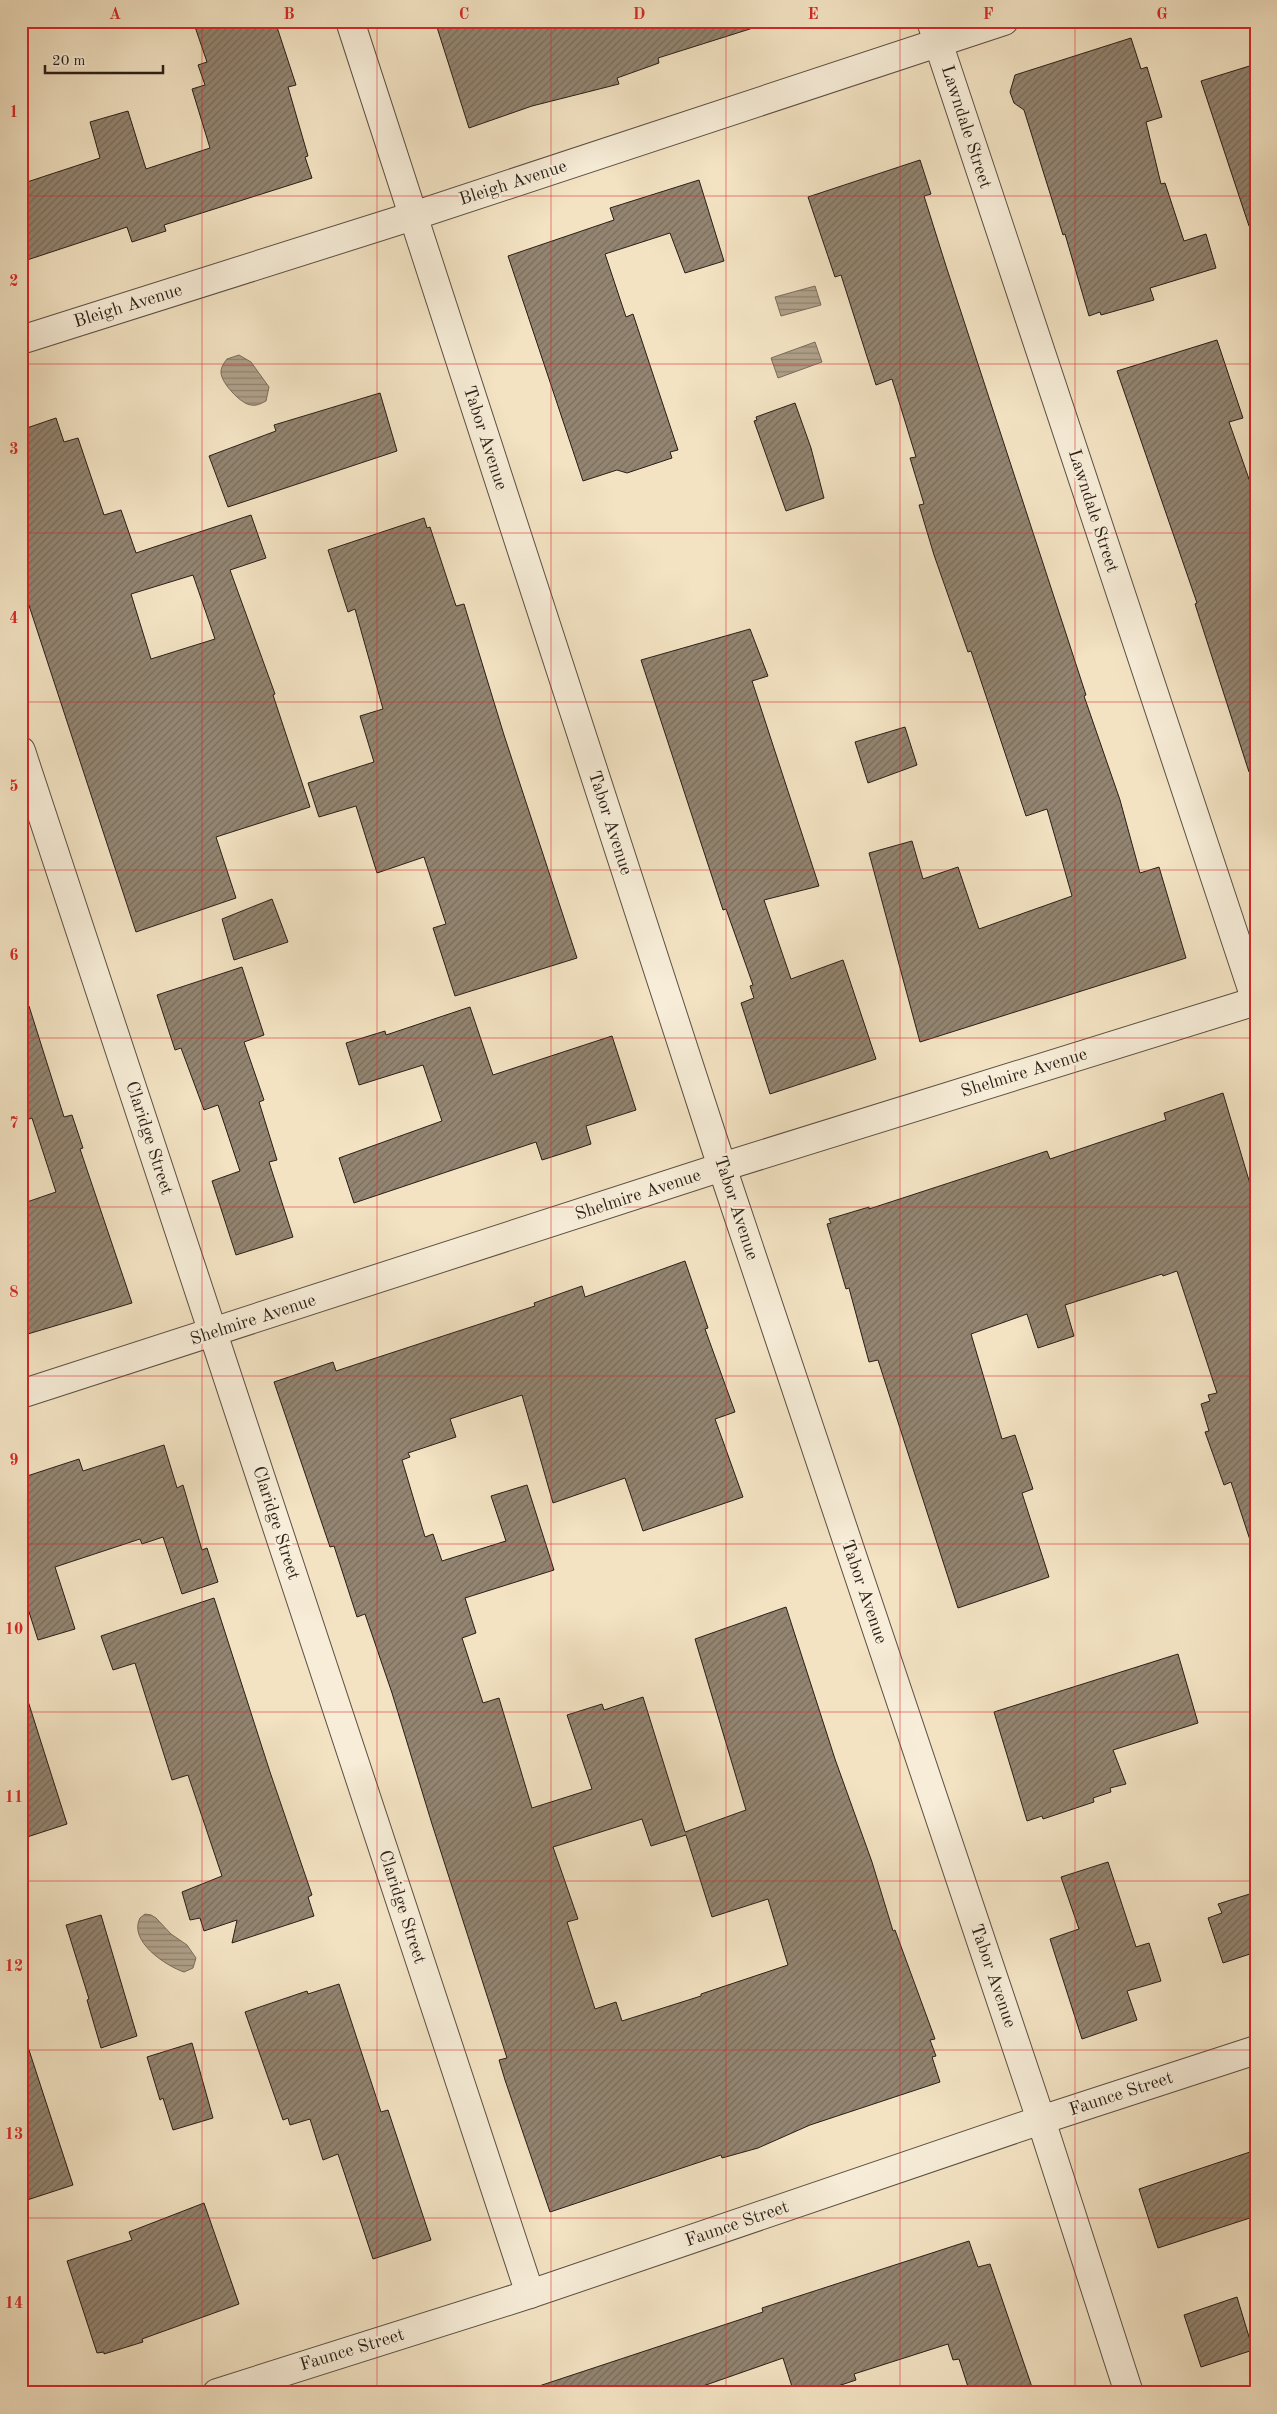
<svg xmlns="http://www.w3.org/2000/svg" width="1277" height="2414" viewBox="0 0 1277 2414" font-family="'Old Standard TT',serif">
  <defs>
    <pattern id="water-rules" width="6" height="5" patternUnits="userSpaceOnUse" patternTransform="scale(1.25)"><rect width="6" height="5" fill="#afa089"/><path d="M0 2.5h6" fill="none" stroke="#8f826f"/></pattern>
    <pattern id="building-hatch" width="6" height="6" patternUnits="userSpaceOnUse" patternTransform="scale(1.25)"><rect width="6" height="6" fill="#938571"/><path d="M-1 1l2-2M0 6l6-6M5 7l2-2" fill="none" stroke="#786c5c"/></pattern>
  </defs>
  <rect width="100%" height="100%" fill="#f3e3c3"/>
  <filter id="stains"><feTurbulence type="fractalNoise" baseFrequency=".004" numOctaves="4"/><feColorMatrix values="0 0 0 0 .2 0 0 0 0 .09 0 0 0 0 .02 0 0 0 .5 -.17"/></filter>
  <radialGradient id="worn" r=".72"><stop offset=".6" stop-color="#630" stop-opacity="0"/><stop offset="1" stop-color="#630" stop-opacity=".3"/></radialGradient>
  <g fill="url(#water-rules)" stroke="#7a6c5c">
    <polygon points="815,286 821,305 781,316 775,297"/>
    <polygon points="815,342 822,362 778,378 771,358"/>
    <path d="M239 355 251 362 269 387 266 401C260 404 257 406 251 405 241 404 225 386 222 377 219 370 223 364 227 359Z"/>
    <path d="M145 1914 151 1915 156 1918 171 1934 187 1945 196 1958 193 1968 184 1972C166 1966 128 1941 140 1918Z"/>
  </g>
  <g fill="url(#building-hatch)" stroke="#2a1f18" fill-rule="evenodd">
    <polygon points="193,21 275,21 296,85 288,87 308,156 305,157 312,178 164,225 166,231 132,242 127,227 21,262 21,184 100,158 90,122 128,111 146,169 210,148 192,89 205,85 198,65 207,62"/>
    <polygon points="435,21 752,21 753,28 658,58 659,63 617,78 619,84 532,106 469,128"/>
    <polygon points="1131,38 1141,69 1147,67 1162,117 1146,122 1161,184 1165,183 1184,241 1206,234 1216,268 1150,288 1154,300 1101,315 1100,312 1089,316 1065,234 1063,235 1024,110 1014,103 1010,92 1015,75"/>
    <polygon points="1256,64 1256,225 1249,226 1201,81"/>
    <polygon points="920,160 931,194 924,196 946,266 1086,695 1084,696 1120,800 1140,873 1159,867 1186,958 920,1042 869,853 912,841 923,879 958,867 979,929 1072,896 1047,809 1026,816 971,651 968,652 934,555 919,505 924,504 910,458 916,457 892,379 876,385 841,275 835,277 808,197"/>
    <polygon points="699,180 724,261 685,273 670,233 605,254 626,317 633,314 678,450 670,452 672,458 627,473 617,470 583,481 508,256 614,220 610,208"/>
    <polygon points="1217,340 1243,418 1229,422 1256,499 1256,771 1249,772 1195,604 1197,603 1117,371"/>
    <polygon points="380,393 397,451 228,507 209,456 276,431 274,425"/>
    <polygon points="795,403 811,448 824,498 786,511 754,421 757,420 756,417"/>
    <path d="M56 418 64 442 78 438 104 515 121 510 136 553 251 515 266 558 230 570 275 694 273 695 310 807 216 837 236 898 136 932 21 581V430ZM193 575 215 639 151 659 131 594Z"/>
    <polygon points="424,518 427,528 430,527 456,606 464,604 504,735 577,958 455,996 433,928 446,924 424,857 377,873 356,806 319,817 308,783 374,762 360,716 383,709 355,609 348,612 328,550"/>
    <polygon points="750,629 768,676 752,681 819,886 764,900 791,979 843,960 876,1059 770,1094 741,1003 754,998 750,986 753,985 726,909 723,910 641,660"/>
    <polygon points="905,727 917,765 868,783 855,742"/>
    <polygon points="272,899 288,942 234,960 222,919"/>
    <polygon points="242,967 264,1035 244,1042 264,1100 259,1102 277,1160 269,1162 293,1237 236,1255 212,1181 240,1171 218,1105 204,1110 181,1048 175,1050 157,995"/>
    <polygon points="29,1006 64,1117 72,1115 83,1148 80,1149 132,1303 21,1336 21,1204 56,1192 32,1118 21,1122 21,1007"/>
    <polygon points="470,1007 493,1075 612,1036 636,1110 586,1126 591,1144 564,1153 542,1160 536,1142 354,1203 339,1158 442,1121 423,1065 359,1085 346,1043 385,1031 386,1035"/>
    <polygon points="1223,1093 1256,1204 1256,1539 1250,1540 1231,1482 1224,1485 1205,1432 1209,1431 1201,1404 1210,1401 1208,1395 1217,1393 1177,1271 1163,1276 1162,1274 1065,1305 1074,1336 1038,1348 1027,1314 971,1334 1002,1439 1015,1435 1033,1489 1022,1493 1049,1577 958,1608 878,1360 869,1362 849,1288 846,1289 827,1224 831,1223 829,1219 869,1207 869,1209 1047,1151 1050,1159 1166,1120 1164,1113"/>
    <path d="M685 1261 708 1328 705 1329 735 1412 715 1419 743 1497 643 1531 625 1478 553 1503 522 1395 450 1419 456 1437 408 1453 410 1457 402 1460 425 1537 433 1534 442 1561 506 1541 491 1496 527 1485 554 1570 465 1598 476 1633 462 1638 483 1703 499 1698 532 1808 592 1789 567 1715 602 1704 604 1710 643 1697 685 1832 746 1810 695 1639 786 1607 835 1759 872 1862 893 1931 895 1930 935 2039 930 2040 936 2056 932 2057 940 2082 810 2125 758 2148 722 2158 721 2155 550 2212 505 2080 499 2060 507 2058 432 1824 392 1693 365 1614 357 1617 334 1546 330 1547 274 1382 333 1362 336 1371 535 1306 534 1303 582 1286 585 1297ZM642 1819 651 1846 686 1835 712 1917 768 1899 788 1965 701 1994V1996L622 2021 616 2002 595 2009 567 1922 578 1919 553 1847Z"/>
    <polygon points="164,1445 177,1488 183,1485 202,1550 207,1548 218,1582 182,1594 163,1537 142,1544 140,1539 55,1567 75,1629 38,1640 21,1587 21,1478 79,1459 83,1471"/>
    <polygon points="214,1598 270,1772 312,1895 308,1897 314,1916 232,1943 237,1920 204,1931 200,1918 190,1920 182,1892 222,1876 188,1775 172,1780 135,1663 113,1670 101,1636"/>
    <polygon points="1178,1654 1198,1723 1113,1750 1126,1784 1110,1788 1111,1792 1093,1798 1094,1802 1043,1819 1042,1816 1027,1821 994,1712"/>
    <polygon points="28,1701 67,1824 21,1839 21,1702"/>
    <polygon points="1108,1862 1136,1947 1149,1943 1161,1981 1127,1991 1137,2020 1082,2039 1050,1939 1079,1929 1061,1877"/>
    <polygon points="1256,1892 1256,1952 1223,1963 1208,1918 1222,1913 1218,1904"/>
    <polygon points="101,1915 137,2036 101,2048 87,2000 89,1999 66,1925"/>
    <polygon points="339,1984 381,2112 388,2110 431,2240 373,2259 338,2154 323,2160 310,2119 290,2125 288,2118 283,2120 245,2012 307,1991 308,1994"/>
    <polygon points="192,2043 213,2118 173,2130 163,2098 160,2100 147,2057"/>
    <polygon points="28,2047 73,2185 21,2202 21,2048"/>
    <polygon points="1256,2150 1256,2216 1158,2248 1139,2189"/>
    <polygon points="204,2203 239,2304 142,2339 143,2342 104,2354 104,2352 97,2353 67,2261 132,2240 129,2232"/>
    <polygon points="969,2241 978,2267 990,2264 1034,2393 970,2393 959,2359 953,2360 948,2344 854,2374 856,2380 817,2393 794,2393 783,2358 683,2393 537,2393 536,2387 763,2312 762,2308"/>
    <polygon points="1237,2297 1253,2350 1201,2367 1184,2315"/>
  </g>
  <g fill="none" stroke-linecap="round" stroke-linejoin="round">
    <g stroke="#5c5043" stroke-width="30">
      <g id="minor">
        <polyline points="350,21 722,1167 1041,2120 1129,2393"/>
        <polyline points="931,21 1256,1001"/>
        <polyline points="21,340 413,216 1004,21"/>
        <polyline points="21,751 530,2294"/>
        <polyline points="21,1394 722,1167 1256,1001"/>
        <polyline points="217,2393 530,2294 1041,2120 1256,2050"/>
      </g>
    </g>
    <use href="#minor" stroke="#f7edd8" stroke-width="28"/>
  </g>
  <path fill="none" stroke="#d62828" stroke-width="1" stroke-opacity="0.55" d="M202 21V2393M377 21V2393M551 21V2393M726 21V2393M900 21V2393M1075 21V2393M21 196H1256M21 364H1256M21 533H1256M21 702H1256M21 870H1256M21 1038H1256M21 1207H1256M21 1376H1256M21 1544H1256M21 1712H1256M21 1881H1256M21 2050H1256M21 2218H1256"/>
  <g text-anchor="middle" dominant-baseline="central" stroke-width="4.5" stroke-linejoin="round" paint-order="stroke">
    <g font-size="18" fill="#2a1f18" stroke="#f7edd8">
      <text transform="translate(966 127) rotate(72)">Lawndale Street</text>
      <text transform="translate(513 183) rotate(-18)">Bleigh Avenue</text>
      <text transform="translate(128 306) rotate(-17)">Bleigh Avenue</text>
      <text transform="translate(485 438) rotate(72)">Tabor Avenue</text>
      <text transform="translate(1093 511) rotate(72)">Lawndale Street</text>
      <text transform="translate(610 823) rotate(72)">Tabor Avenue</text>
      <text transform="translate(1024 1073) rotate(-17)">Shelmire Avenue</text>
      <text transform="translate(149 1138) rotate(72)">Claridge Street</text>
      <text transform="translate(638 1195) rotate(-18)">Shelmire Avenue</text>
      <text transform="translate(736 1208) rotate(72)">Tabor Avenue</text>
      <text transform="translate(253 1320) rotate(-18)">Shelmire Avenue</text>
      <text transform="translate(276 1523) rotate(72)">Claridge Street</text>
      <text transform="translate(864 1592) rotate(71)">Tabor Avenue</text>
      <text transform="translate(402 1907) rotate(72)">Claridge Street</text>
      <text transform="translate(993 1976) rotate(71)">Tabor Avenue</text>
      <text transform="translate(1121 2094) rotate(-18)">Faunce Street</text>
      <text transform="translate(737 2224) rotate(-19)">Faunce Street</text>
      <text transform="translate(352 2350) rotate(-17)">Faunce Street</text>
    </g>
  </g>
  <rect width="1277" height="2414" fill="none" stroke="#f3e3c3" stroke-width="55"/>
  <path d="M45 65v8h118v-8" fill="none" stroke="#2a1f18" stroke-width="2.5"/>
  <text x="52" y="65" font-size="15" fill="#2a1f18" stroke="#f7edd8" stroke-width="4" paint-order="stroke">20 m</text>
  <rect x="28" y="28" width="1222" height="2358" fill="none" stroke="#d62828" stroke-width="2"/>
  <g font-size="16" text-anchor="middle" font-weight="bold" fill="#d62828">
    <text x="115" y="19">A</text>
    <text x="289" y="19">B</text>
    <text x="464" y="19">C</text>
    <text x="639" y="19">D</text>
    <text x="813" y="19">E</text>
    <text x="988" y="19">F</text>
    <text x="1162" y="19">G</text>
    <text x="14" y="117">1</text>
    <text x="14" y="286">2</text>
    <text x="14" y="454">3</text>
    <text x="14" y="623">4</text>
    <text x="14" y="791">5</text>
    <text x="14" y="960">6</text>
    <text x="14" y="1128">7</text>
    <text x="14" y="1297">8</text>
    <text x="14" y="1465">9</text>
    <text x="14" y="1634">10</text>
    <text x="14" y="1802">11</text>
    <text x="14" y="1971">12</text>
    <text x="14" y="2139">13</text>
    <text x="14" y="2308">14</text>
  </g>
  <rect width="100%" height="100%" filter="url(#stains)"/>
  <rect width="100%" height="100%" fill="url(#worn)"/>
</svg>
